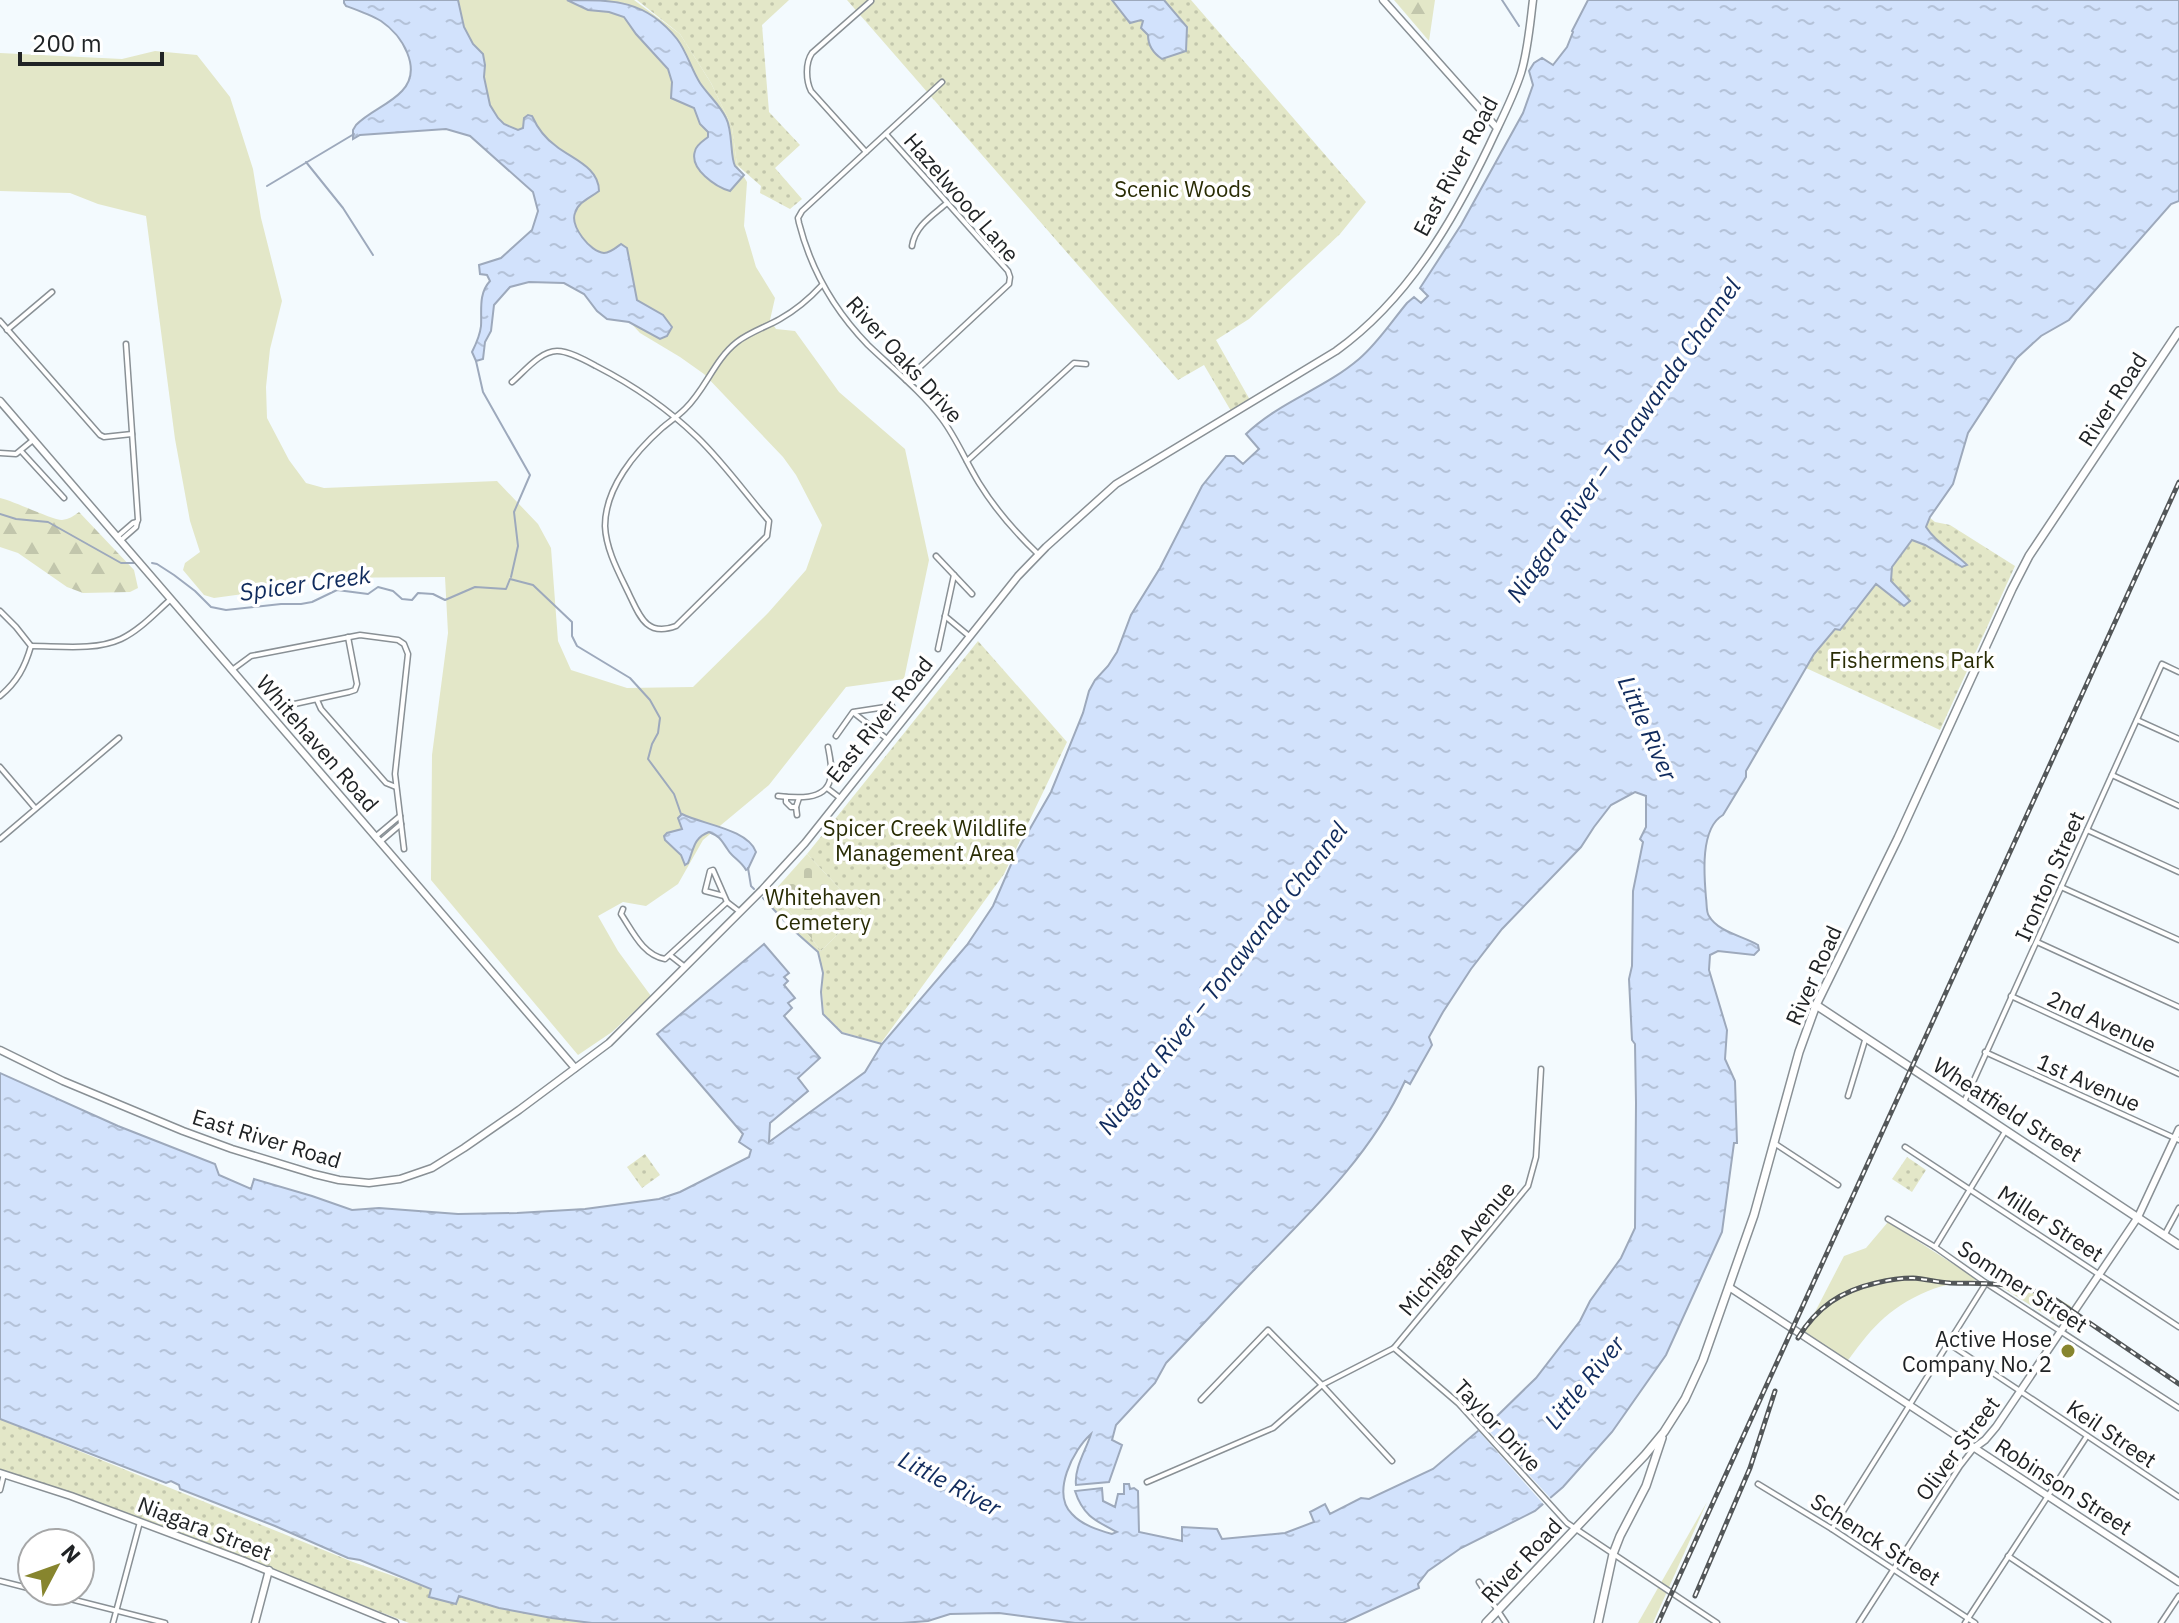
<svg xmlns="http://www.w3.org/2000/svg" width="2179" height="1623" viewBox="0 0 2179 1623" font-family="'IBM Plex Sans',sans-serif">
  <defs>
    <pattern id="forest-firs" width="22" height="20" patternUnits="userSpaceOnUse" patternTransform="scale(2)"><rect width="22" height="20" fill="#e3e7c8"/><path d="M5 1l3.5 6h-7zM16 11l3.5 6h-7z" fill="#c2c6ac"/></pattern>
    <pattern id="cemetery-stones" width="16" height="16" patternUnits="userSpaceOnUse" patternTransform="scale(2)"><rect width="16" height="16" fill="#e3e7c8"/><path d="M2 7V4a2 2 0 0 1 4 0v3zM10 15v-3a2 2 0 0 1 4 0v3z" fill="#c2c6ac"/></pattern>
    <pattern id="park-dots" width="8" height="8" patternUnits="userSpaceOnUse" patternTransform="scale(2)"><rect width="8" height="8" fill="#e3e7c8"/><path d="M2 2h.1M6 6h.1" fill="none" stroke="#c2c6ac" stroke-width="1.8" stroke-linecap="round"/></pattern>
    <pattern id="water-ripples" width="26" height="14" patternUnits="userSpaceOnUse" patternTransform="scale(2)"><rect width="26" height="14" fill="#d2e2fc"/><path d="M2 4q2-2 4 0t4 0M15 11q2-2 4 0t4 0" fill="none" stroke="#b4c2d8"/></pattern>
  </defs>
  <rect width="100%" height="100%" fill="#f3fafe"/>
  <g fill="#e3e7c8">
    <polygon points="398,0 634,0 680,34 711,83 732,127 737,165 747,182 744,226 756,267 775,298 770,320 776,329 795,331 839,392 905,449 929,560 904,679 846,687 769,785 703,840 678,884 646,906 623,902 598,916 618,951 651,996 612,1032 578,1055 431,880 432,755 448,633 445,577 309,578 287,588 214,598 204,595 183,570 185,563 200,552 190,521 175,439 146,216 98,204 70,193 0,191 0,53 122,59 155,51 197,55 230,97 253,169 261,218 282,301 270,349 266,387 267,418 289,460 306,483 324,488 497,481 538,524 551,548 558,641 571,670 627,688 693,687 768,613 806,570 822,525 796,475 783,457 704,374 680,357 640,333 589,278 533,181"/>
    <path d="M1888 1222 1978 1280C1962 1283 1943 1284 1928 1291 1887 1308 1869 1331 1844 1366L1801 1339 1844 1256 1866 1248Z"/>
    <path d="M1992 1281C2025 1283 2043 1289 2071 1306L2060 1324Z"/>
    <polygon points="1707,1502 1653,1623 1638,1623"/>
  </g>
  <g fill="url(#forest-firs)">
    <polygon points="1394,0 1435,0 1429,41"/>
    <path d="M0 498C14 501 52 520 62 520 69 519 74 516 79 512L134 570 138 588 130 592 83 593 67 587 18 553 0 547Z"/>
  </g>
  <polygon fill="url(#cemetery-stones)" points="807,854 861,911 821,951 774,891"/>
  <g fill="url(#park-dots)">
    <polygon points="637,0 789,0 762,25 769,112 800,145 775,168 802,199 790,209 760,193 761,186 737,165 732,127 711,83 680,34"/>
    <polygon points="847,0 1191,0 1366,202 1340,234 1249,319 1216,340 1250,400 1231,411 1204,365 1178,380"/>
    <path d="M1930 518 1935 522 1950 525 2015 566 1940 730 1806 668 1814 654 1836 629 1840 630 1876 584 1903 606 1910 601 1891 581 1892 567 1913 540 1967 565C1954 551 1936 544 1926 527Z"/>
    <polygon points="978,641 1067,742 1004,874 881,1043 842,1032 824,1014 822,992 823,973 818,952 791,928 766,900 774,891 821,951 861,911 807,854"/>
    <polygon points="645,1154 660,1175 642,1188 627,1167"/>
    <polygon points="1907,1157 1926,1170 1912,1192 1892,1179"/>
    <polygon points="0,1419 353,1562 431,1589 430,1597 455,1604 458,1596 552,1618 592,1623 409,1623 72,1493 0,1469"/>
  </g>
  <g fill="url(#water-ripples)" stroke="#9da9bc" stroke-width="2" fill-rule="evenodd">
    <path d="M344 0H458L464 27 473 44 483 54 485 65 484 77 490 105 498 118 504 124 518 130 523 128 524 118 528 115 532 116C537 127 546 139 556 146 572 159 599 167 599 191 590 198 578 202 575 213 570 226 590 252 604 253 610 253 617 247 621 244L627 248 637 300 663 315 672 327 667 336 660 339 629 322 607 319 597 311 584 294 564 283 529 282 510 287 494 305 491 331 485 342 483 359 476 361 472 352C476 344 480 335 481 326 482 311 478 294 490 281L487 275 480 274 479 265 501 258 532 230 538 211 533 192 470 136 446 129 360 135 353 139V130L356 125C370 111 389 105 402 91 423 69 402 35 381 21 371 15 357 10 346 6L344 3Z"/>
    <path d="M567 0C615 0 646 0 677 39 687 52 691 69 700 83 708 95 720 105 726 118 733 131 730 157 735 166 738 169 741 172 744 175L730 191C716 187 689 169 695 151 696 145 703 141 708 137V132L700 124 694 108 671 98 672 82 668 69 636 34 624 17 609 12 588 10Z"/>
    <path d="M1112 0H1164L1187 27 1186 51 1162 59C1153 53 1148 45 1148 35L1141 28 1143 21 1141 20 1130 23Z"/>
    <path d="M1588 0H2179V201L2171 204 2069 320 2041 336 2017 358 1968 433 1953 484 1930 517 1926 527C1936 543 1954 552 1967 565L1962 567 1925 545 1912 540 1892 567 1891 581 1910 601 1904 606 1876 584 1840 630 1835 629 1814 654 1746 771V777L1723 815C1700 828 1704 875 1706 898 1707 904 1706 912 1709 916 1718 932 1743 936 1758 945L1759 950 1754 955 1718 951 1710 955 1709 970 1727 1030 1725 1059 1735 1081 1737 1143H1734L1722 1232 1666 1355 1612 1432 1563 1487 1535 1511 1461 1548 1428 1571 1418 1584 1419 1588 1343 1623H1075L999 1613 950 1614 928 1621 902 1623H592L552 1618 499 1608 459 1596 456 1604 429 1597 431 1589 360 1560 348 1558 275 1526 180 1489 179 1485 171 1481 166 1483 0 1419V1073L118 1126 215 1164 219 1175 251 1189 254 1179 312 1196 352 1210 379 1208 458 1214 517 1213 585 1209 659 1199 680 1192 749 1157 751 1150 739 1142 743 1134 657 1034 764 944 789 973 784 977 788 981 784 985 795 998 788 1003 792 1008 784 1016 820 1058 798 1078 808 1091 770 1123 769 1142 865 1072 882 1044 967 945 993 906 1016 853 1051 792 1083 713 1089 691 1095 680 1108 666 1117 652 1131 615 1160 568 1202 486 1226 456H1234L1243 464 1259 449 1246 434C1279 402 1324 389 1359 359 1377 344 1392 321 1407 303L1414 297 1421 303 1428 296 1420 288 1461 225 1523 113 1533 85 1529 71 1534 63 1542 58 1553 65 1567 47 1573 32 1572 31ZM1635 792 1646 796V827L1640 839 1643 842 1633 891 1632 966 1629 979 1632 1040 1635 1044 1636 1103 1635 1228 1621 1258 1590 1301 1580 1321 1536 1378 1496 1417 1488 1409 1485 1413 1491 1420 1433 1469 1369 1499 1361 1498 1330 1514 1325 1504 1310 1512 1314 1522 1285 1533 1222 1539 1217 1529 1182 1527V1541L1139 1532 1138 1491 1134 1488 1130 1489 1129 1484H1124V1494H1118L1115 1507 1103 1501 1102 1488 1075 1491C1083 1516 1096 1521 1117 1532L1112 1534C1098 1530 1082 1525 1072 1514 1051 1493 1073 1450 1091 1434 1086 1450 1074 1468 1076 1485L1109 1482 1122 1445 1112 1440 1116 1425 1155 1383 1166 1363C1196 1332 1225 1300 1255 1269 1311 1212 1371 1155 1405 1081L1410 1084 1432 1045 1429 1037 1443 1012 1471 969 1502 929 1581 847 1594 827 1611 805Z"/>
    <path d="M682 814C701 824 748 829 756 852L748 869 746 870C741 861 733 858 728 850 721 840 721 837 709 832 693 838 694 849 688 863L685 865 681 855 665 840 664 836 667 833 682 829 678 818Z"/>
  </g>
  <polygon fill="#f3fafe" points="1482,1423 1553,1501 1546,1507 1476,1428"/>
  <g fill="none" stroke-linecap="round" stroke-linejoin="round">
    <g stroke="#9da9bc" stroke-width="2">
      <polyline points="1502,0 1519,26"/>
      <polyline points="306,162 343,208 373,255"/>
      <polyline points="267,186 354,134"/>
      <polyline points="476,361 483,392 530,475 514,512 518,546 511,577"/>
      <polyline points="0,514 16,519 48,522 121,563 134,563"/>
      <polyline points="152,563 157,564 174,575 195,591 211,607 226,610 281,604 301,604 312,602 337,590 368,594 378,587 393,591 402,599 412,600 418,593 433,594 445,600 475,587 506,589 510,579 533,585 572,622 572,636 577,646 630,678 650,700 660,718 658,733 652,744 648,759 674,794 681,814"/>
      <polyline points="748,868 751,886 754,889"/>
      <polyline points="763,898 791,928 818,952 823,973 821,992 823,1014 842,1033 882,1044"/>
    </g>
    <g stroke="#899095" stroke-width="7">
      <g id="street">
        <path d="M942 82 802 211 798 218 799 223C811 270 834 310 868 345 893 369 921 391 942 419 957 439 966 462 979 483 995 509 1016 533 1038 554"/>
        <polyline points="886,134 1008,271 1010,277 1009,284 906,380"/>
        <path d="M866 152 811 91C806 81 805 63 812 53L871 1"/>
        <path d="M912 246C915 226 932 216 947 203"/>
        <polyline points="0,321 100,435 104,437 132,434"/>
        <polyline points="7,330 52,292"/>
        <polyline points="126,344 138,520 137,522"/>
        <path d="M512 382C524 372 540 351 557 351 569 351 585 360 596 366 633 385 667 408 697 437 723 462 745 493 769 521L767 536 676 626C647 637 640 617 629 594 619 573 606 550 605 526 605 488 635 452 662 428 669 422 678 416 685 409 706 389 714 360 737 342 750 332 766 327 780 319 796 310 810 298 822 285"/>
        <polyline points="21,451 64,498"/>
        <polyline points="0,453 16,454 33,440"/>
        <polyline points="967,461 1074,363 1086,364"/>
        <polyline points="118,536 133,523 137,522 136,527 120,541"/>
        <polyline points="936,556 972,594"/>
        <path d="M0 611 16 627 31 646C25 667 17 682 0 696"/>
        <polyline points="945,616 969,636"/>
        <path d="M31 646C59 646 95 651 121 639 140 630 155 613 171 599"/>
        <polyline points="938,649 954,575"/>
        <polyline points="232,670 251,656 360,635 398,640 404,644 408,654 395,774 404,849"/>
        <polyline points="317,700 321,709 386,783 396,787"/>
        <polyline points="290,705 349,692 355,690 357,684 348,637"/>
        <polyline points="854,713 887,739"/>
        <polyline points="2137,720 2179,739"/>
        <polyline points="836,736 853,712 892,706"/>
        <polyline points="0,767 35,808"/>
        <polyline points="2112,775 2179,806"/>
        <polyline points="827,788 840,798"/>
        <path d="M778 796C795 798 825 801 830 780 833 770 830 757 828 747"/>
        <polyline points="786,797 786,802 791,807 796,807"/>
        <polyline points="797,815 796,807 799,798"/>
        <polyline points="2087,830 2179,872"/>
        <polyline points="375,837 400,816"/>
        <polyline points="0,839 119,738"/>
        <polyline points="380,842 401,824"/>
        <polyline points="2061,887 2179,940"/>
        <polyline points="724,896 705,891 710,871 713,870 727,902 740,912"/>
        <path d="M623 909 621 914C633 932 643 955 665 959L727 902"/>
        <polyline points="2037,942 2179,1007"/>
        <polyline points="671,956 685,967"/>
        <polyline points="2011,996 2179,1074"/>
        <polyline points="1985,1052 2179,1140"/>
        <polyline points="1848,1096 1866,1037"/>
        <polyline points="1964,1102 2162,664 2179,672"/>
        <polyline points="1774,1143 1838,1185"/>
        <polyline points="1905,1147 2179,1327"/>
        <polyline points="1888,1219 1935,1247 1986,1283 2179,1408"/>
        <polyline points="2165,1234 2179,1208"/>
        <polyline points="1935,1247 2006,1130"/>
        <polyline points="1948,1343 2179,1497"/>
        <polyline points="1394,1348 1458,1403 1567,1523 1717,1623"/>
        <polyline points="1201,1400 1268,1330 1322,1385 1392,1461"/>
        <polyline points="1147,1482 1273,1428 1322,1385 1394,1348 1528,1186 1536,1157 1541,1069"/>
        <polyline points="1758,1484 1832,1529 1975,1623"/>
        <polyline points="0,1490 4,1474"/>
        <polyline points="1832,1529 1986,1283"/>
        <polyline points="2008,1556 2108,1623"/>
        <polyline points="0,1581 32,1589"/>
        <polyline points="1479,1582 1506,1623"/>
        <polyline points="39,1591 165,1623"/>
        <polyline points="113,1623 140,1522"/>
        <polyline points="1859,1623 1960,1466 1974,1448"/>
        <polyline points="1965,1623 2087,1436"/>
        <polyline points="2161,1623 2179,1596"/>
      </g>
    </g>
    <g stroke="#899095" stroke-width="9">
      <g id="secondary">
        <polyline points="1383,0 1497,128"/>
        <polyline points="0,401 575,1068"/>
        <path d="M0 1050 63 1081 183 1131 232 1149 314 1174 339 1180 369 1183 400 1179 432 1168 464 1148 519 1110 609 1043 762 890 805 843 1018 576 1046 547 1116 484 1336 351C1407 300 1452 223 1489 146 1500 122 1513 98 1521 73 1528 50 1530 24 1533 0"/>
        <polyline points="1729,1287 2179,1582"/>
        <polyline points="1974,1448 1985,1440 1996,1427 2138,1217 2179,1129"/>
        <polyline points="0,1473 71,1496 244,1561 395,1623"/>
        <polyline points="255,1623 269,1570"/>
      </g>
    </g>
    <g stroke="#899095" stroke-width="10">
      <g id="primary">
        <polyline points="1816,1005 2179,1245"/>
        <polyline points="1486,1623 1645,1455 1664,1432 1685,1399 1703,1360 1754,1215 1799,1052 1816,1005 1898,838 2012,589 2029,556 2179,331"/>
        <polyline points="1598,1623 1613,1554 1620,1536 1646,1486 1662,1438"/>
      </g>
    </g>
    <use href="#street" stroke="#fff" stroke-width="4"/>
    <use href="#secondary" stroke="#fff" stroke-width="6"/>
    <use href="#primary" stroke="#fff" stroke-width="7"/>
    <g stroke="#535759" stroke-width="5">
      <g id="rail">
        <path d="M1798 1338C1817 1307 1841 1291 1876 1283 1888 1280 1900 1278 1913 1278 1925 1279 1937 1282 1950 1283 1992 1284 2013 1281 2053 1298L2179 1384"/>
        <polyline points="1695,1596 1750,1468 1775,1391"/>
        <polyline points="1658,1623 2179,482"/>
      </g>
    </g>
    <use href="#rail" stroke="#fff" stroke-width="2" stroke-dasharray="6" stroke-linecap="butt"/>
  </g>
  <circle fill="#87852e" stroke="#fff" stroke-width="3" cx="2068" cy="1351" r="8"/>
  <g text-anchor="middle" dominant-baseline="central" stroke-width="7" stroke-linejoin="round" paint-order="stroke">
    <g font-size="22" fill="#202325" stroke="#fff">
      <text transform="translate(1455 166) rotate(-62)">East River Road</text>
      <text transform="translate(962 197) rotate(49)">Hazelwood Lane</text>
      <text transform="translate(905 359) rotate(48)">River Oaks Drive</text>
      <text transform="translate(2112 399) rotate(-57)">River Road</text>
      <text transform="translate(879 719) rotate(-51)">East River Road</text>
      <text transform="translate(318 743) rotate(49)">Whitehaven Road</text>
      <text transform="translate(2049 876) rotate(-66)">Ironton Street</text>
      <text transform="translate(1813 975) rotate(-66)">River Road</text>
      <text transform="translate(2102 1021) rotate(25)">2nd Avenue</text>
      <text transform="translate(2089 1082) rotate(24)">1st Avenue</text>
      <text transform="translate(2008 1109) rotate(33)">Wheatfield Street</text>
      <text transform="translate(267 1138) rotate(17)">East River Road</text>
      <text transform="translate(2051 1223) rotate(33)">Miller Street</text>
      <text transform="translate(1456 1248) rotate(-50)">Michigan Avenue</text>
      <text transform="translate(2023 1286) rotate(33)">Sommer Street</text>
      <text transform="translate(1498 1425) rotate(47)">Taylor Drive</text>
      <text transform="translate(2112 1433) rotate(34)">Keil Street</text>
      <text transform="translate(1957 1448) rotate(-53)">Oliver Street</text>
      <text transform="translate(2064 1486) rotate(33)">Robinson Street</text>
      <text transform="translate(205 1528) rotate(21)">Niagara Street</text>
      <text transform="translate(1876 1539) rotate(33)">Schenck Street</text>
      <text transform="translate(1521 1560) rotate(-47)">River Road</text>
    </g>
    <g font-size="22" fill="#292c04" stroke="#fff">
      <text x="1183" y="188">Scenic Woods</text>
      <text x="1912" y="659">Fishermens Park</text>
      <text x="925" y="827">Spicer Creek Wildlife<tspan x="925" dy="25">Management Area</tspan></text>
      <text x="823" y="896">Whitehaven<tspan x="823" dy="25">Cemetery</tspan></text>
    </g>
    <g font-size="22" fill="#202325" stroke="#fff" text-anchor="end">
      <text x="2052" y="1338">Active Hose<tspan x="2052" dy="25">Company No. 2</tspan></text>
    </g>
    <g font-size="24" font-style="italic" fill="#102b5d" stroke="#fff">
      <text transform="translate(1623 440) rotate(-55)">Niagara River – Tonawanda Channel</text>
      <text transform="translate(305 583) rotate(-8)">Spicer Creek</text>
      <text transform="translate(1648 728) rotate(66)">Little River</text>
      <text transform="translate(1222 978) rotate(-52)">Niagara River – Tonawanda Channel</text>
      <text transform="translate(1584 1382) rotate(-51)">Little River</text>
      <text transform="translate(950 1483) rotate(28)">Little River</text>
    </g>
  </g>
  <g transform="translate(56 1567) rotate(49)"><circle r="38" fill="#ffffff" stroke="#a6a7a8" stroke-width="2"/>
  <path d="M0-6L14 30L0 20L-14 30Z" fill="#87852e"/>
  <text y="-12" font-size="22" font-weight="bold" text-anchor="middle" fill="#202325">N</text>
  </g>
  <path d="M20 52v12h142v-12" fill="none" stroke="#202325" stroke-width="4"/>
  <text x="32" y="52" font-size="24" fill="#202325" stroke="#ffffff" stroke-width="6" paint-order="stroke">200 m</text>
</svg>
